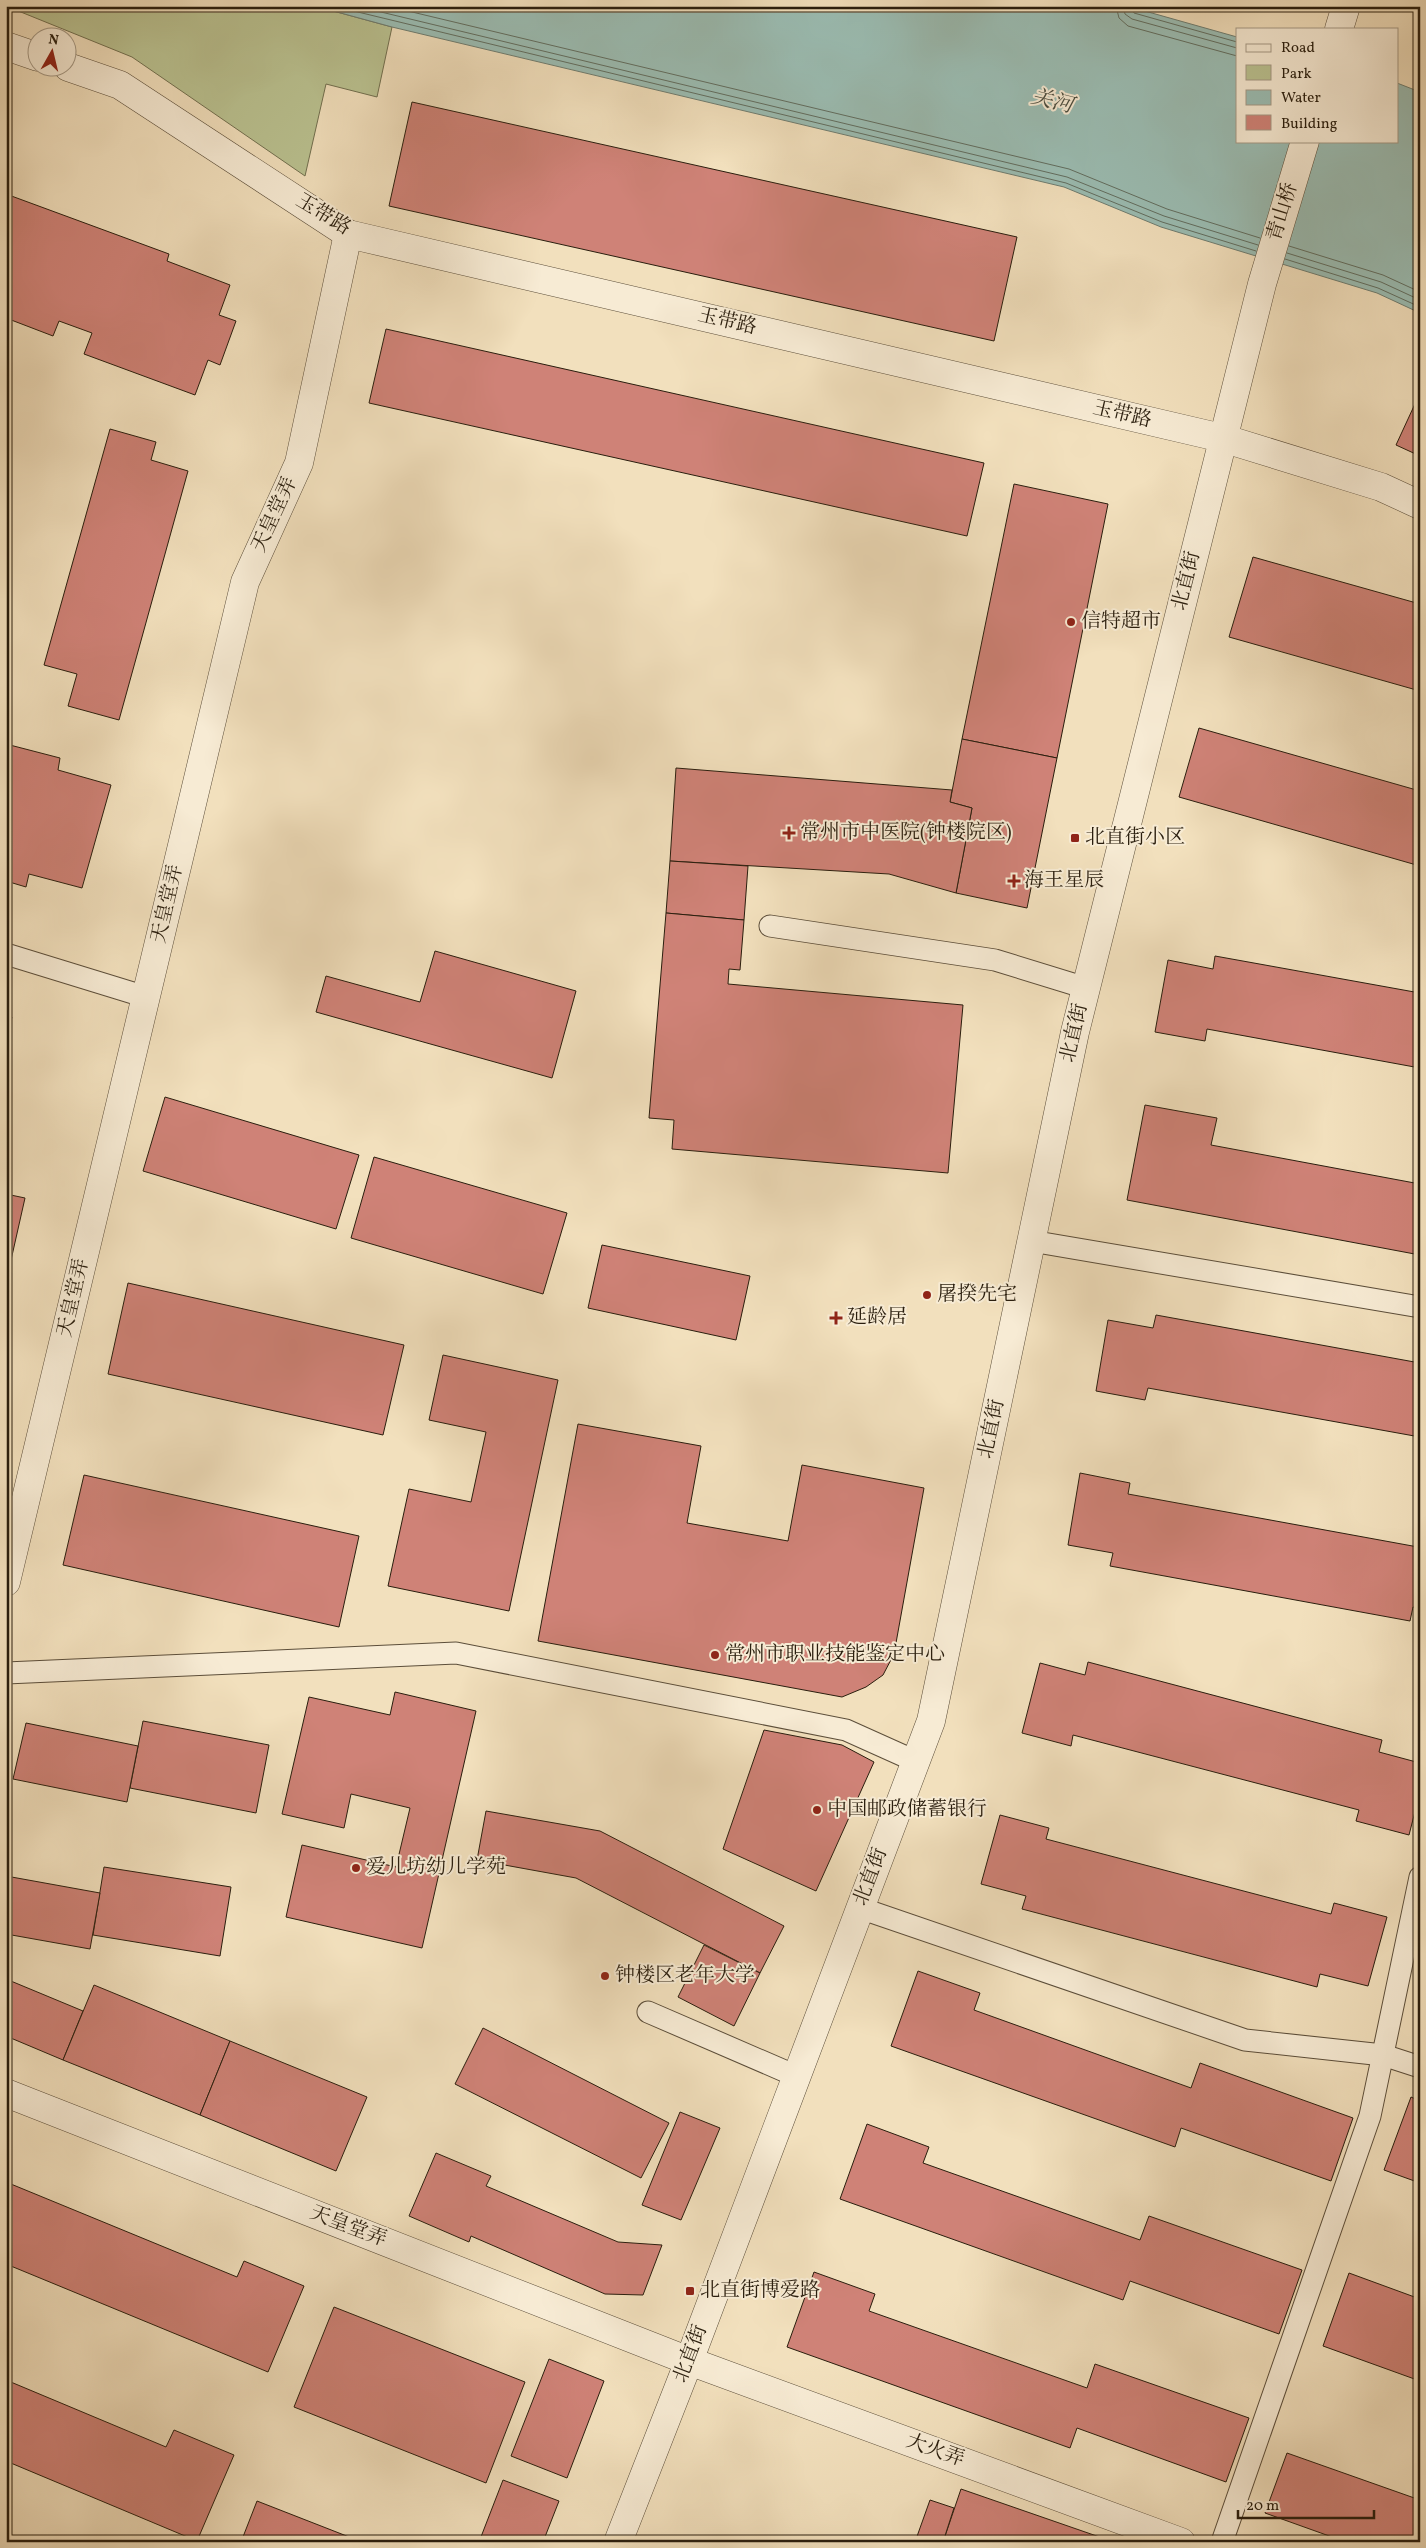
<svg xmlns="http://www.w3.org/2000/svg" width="1426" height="2548" viewBox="0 0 1426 2548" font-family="Vollkorn,'Noto Serif SC',serif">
  <rect width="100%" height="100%" fill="#f2e0bd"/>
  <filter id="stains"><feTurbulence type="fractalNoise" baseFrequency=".004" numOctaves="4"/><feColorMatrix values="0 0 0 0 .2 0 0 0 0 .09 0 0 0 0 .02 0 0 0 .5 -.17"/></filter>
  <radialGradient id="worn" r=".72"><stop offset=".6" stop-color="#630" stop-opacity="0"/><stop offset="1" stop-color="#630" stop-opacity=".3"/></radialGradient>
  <polygon fill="#bac291" stroke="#727050" points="6,6 315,6 392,27 377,97 326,84 305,176 132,57"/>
  <polygon fill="#9bbdb3" stroke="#6e7d71" points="315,6 1127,6 1237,37 1237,141 1397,141 1397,83 1420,92 1420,313 1377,293 1161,227 1064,187 392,27"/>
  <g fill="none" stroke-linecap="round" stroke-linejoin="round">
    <g stroke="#626e60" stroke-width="1">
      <polyline points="333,6 1066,183 1162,222 1256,251"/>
      <polyline points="356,6 1067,177 1164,216 1258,245"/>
      <polyline points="387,6 1069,169 1167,209 1260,238"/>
      <polyline points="1116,6 1119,18 1128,26 1237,56"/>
      <polyline points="1123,6 1125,14 1132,19 1237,48"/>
      <polyline points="1130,6 1134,13 1237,42"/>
      <polyline points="1289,246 1383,275 1420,292"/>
      <polyline points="1287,253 1381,282 1420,300"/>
      <polyline points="1285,259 1378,288 1420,307"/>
    </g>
  </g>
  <g fill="#cf8277" stroke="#2a1e0e">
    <polygon points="412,102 1017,237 994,341 389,206"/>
    <polygon points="6,194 169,254 167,261 230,285 219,315 236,321 220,365 208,360 195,395 84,354 92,333 59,321 53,336 6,318"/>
    <polygon points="386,329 984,463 967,536 369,403"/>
    <polygon points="1420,393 1420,456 1396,445"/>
    <polygon points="110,429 156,442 151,460 188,471 119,720 68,706 77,674 44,665"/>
    <polygon points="1014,484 1108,504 1057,758 962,739"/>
    <polygon points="1253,557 1420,604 1420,691 1229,637"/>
    <polygon points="1199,728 1420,791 1420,866 1179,797"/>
    <polygon points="962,739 1057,758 1027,908 956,893 972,808 950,802"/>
    <polygon points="6,744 60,758 58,770 111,785 82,888 29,874 26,887 6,881"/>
    <polygon points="676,768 952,790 950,802 972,808 956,893 889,874 670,861"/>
    <polygon points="670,861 748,866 744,920 666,913"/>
    <polygon points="666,913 744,920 740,970 729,969 728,984 963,1005 948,1173 672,1149 674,1120 649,1118"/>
    <polygon points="435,951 576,991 552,1078 316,1012 326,976 420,1002"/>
    <polygon points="1215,956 1420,993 1420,1068 1207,1029 1205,1041 1155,1032 1168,960 1213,969"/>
    <polygon points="6,1016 12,1017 6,1042"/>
    <polygon points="165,1097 359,1155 336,1229 143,1171"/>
    <polygon points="1145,1105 1217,1118 1211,1145 1420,1184 1420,1255 1127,1200"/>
    <polygon points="374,1157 567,1213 543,1294 351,1238"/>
    <polygon points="6,1194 25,1198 9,1269 6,1268"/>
    <polygon points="602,1245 750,1276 736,1340 588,1308"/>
    <polygon points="128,1283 404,1345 383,1435 108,1374"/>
    <polygon points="1156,1315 1420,1363 1420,1437 1148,1388 1145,1400 1096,1391 1108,1320 1153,1328"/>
    <polygon points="443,1355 558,1380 509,1611 388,1586 409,1489 471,1502 486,1432 429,1420"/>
    <polygon points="578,1424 701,1446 687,1523 788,1541 802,1465 924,1488 894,1654 883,1675 866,1687 842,1697 538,1641"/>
    <polygon points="1080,1473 1130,1483 1128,1494 1418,1547 1420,1541 1420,1609 1413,1607 1410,1621 1110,1566 1113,1553 1068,1545"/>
    <polygon points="84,1475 359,1536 339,1627 63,1565"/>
    <polygon points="1088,1662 1382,1740 1379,1752 1420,1763 1420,1792 1409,1835 1356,1821 1359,1810 1073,1735 1071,1746 1022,1733 1040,1663 1085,1675"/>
    <polygon points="395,1692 476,1711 422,1948 286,1917 302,1845 396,1867 410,1808 351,1794 344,1828 282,1814 309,1697 390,1715"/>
    <polygon points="143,1721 269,1745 256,1813 130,1788"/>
    <polygon points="26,1723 138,1746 127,1802 13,1779"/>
    <polygon points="764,1730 842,1745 874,1762 816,1891 723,1849"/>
    <polygon points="486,1811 600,1831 784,1926 760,1973 576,1878 477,1860"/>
    <polygon points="1000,1815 1049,1828 1046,1839 1331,1914 1334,1903 1387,1917 1368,1986 1320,1974 1317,1987 1022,1909 1026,1896 981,1884"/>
    <polygon points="104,1867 231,1887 220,1956 93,1935"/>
    <polygon points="6,1876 100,1893 90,1949 6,1934"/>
    <polygon points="704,1945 760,1973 734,2026 678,1997"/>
    <polygon points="918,1971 980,1993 974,2010 1191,2088 1200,2063 1353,2118 1331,2181 1181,2128 1175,2147 891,2046"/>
    <polygon points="6,1979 83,2011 63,2060 6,2036"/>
    <polygon points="94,1985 230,2041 200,2115 63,2060"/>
    <polygon points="483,2028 669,2123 641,2178 455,2084"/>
    <polygon points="230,2041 367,2097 336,2171 200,2115"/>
    <polygon points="1411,2097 1420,2101 1420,2183 1384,2170"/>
    <polygon points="680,2112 720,2128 681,2220 642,2205"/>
    <polygon points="867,2124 929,2147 923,2163 1140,2240 1149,2216 1302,2270 1279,2334 1130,2281 1123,2300 840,2199"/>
    <polygon points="436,2153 491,2176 486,2186 618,2242 662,2245 643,2295 605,2294 471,2236 469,2242 409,2216"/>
    <polygon points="6,2182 237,2277 244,2261 304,2286 268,2372 6,2264"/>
    <polygon points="814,2272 875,2294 869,2311 1087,2388 1095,2364 1249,2418 1226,2482 1077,2428 1070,2448 787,2347"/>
    <polygon points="1349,2273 1420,2299 1420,2381 1323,2346"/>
    <polygon points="334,2307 525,2382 486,2483 294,2407"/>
    <polygon points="549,2359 604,2381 567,2478 511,2456"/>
    <polygon points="6,2380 166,2447 174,2430 234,2455 197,2541 6,2461"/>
    <polygon points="1287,2453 1420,2500 1420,2542 1346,2542 1265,2513"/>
    <polygon points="503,2480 559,2501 543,2542 479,2542"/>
    <polygon points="961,2489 1114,2542 943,2542"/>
    <polygon points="930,2500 954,2508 943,2542 915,2542"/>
    <polygon points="257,2501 362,2542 241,2542"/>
  </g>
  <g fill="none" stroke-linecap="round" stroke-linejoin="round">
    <g stroke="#5c4e3a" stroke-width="23">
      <g id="service">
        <polyline points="770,926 995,960 1086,988"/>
        <polyline points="6,954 146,997"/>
        <polyline points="1031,1241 1420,1307"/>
        <polyline points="6,1673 456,1653 846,1730 915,1761"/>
        <polyline points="860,1908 1245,2040 1383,2055 1420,2067"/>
        <polyline points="648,2012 796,2076"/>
        <polyline points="1222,2542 1370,2116 1420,1877"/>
      </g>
    </g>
    <g stroke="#5c4e3a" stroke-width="29">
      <g id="minor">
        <polyline points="6,46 38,57"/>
        <polyline points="68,67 120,85 348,234 1222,438 1381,487 1420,505"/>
        <polyline points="6,1582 245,582 299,463 348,234"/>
        <polyline points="6,2093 689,2361 1181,2542"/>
      </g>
    </g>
    <g stroke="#5c4e3a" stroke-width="29">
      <g id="tertiary">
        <polyline points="1339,29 1346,6"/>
        <polyline points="618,2542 689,2361 931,1721 1075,1032 1262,284 1305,141"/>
      </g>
    </g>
    <use href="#service" stroke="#f7ebd4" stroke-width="21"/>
    <use href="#minor" stroke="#f7ebd4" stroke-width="28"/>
    <use href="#tertiary" stroke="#f7ebd4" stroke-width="28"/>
  </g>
  <g fill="#8f2418" stroke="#f7ebd4" stroke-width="2">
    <circle cx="1071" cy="622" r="5"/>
    <path d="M786.5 825.5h5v5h5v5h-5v5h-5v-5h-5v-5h5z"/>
    <rect x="1070" y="833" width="10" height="10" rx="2.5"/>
    <path d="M1011.5 873.5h5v5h5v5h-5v5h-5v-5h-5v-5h5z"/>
    <circle cx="927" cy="1295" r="5"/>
    <path d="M833.5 1310.5h5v5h5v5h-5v5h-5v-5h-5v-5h5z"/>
    <circle cx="715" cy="1655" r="5"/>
    <circle cx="817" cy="1810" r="5"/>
    <circle cx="356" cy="1868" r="5"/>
    <circle cx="605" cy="1976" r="5"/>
    <rect x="685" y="2286" width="10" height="10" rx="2.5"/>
  </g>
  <g text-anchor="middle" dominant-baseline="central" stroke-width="4" stroke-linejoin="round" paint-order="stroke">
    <g font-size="20" fill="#2a1e0e" stroke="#f7ebd4">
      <text transform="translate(1283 212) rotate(-73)">青山桥</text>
      <text transform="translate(323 215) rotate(31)">玉带路</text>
      <text transform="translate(727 322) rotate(13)">玉带路</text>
      <text transform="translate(1122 415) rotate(13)">玉带路</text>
      <text transform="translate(275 515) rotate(-65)">天皇堂弄</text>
      <text transform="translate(1187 581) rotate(-76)">北直街</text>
      <text transform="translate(168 904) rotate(-77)">天皇堂弄</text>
      <text transform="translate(1075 1033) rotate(-77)">北直街</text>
      <text transform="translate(74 1298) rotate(-77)">天皇堂弄</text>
      <text transform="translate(992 1429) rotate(-78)">北直街</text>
      <text transform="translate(871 1877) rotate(-69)">北直街</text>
      <text transform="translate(348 2227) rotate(21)">天皇堂弄</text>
      <text transform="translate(691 2354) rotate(-69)">北直街</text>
      <text transform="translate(935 2451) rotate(20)">大火弄</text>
    </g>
    <g font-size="20" fill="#2a1e0e" stroke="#f7ebd4" text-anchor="start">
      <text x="1081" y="622">信特超市</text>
      <text x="800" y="833">常州市中医院(钟楼院区)</text>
      <text x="1085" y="838">北直街小区</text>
      <text x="1024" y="881">海王星辰</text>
      <text x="937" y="1295">屠揆先宅</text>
      <text x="847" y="1318">延龄居</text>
      <text x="725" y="1655">常州市职业技能鉴定中心</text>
      <text x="827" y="1810">中国邮政储蓄银行</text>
      <text x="366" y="1868">爱儿坊幼儿学苑</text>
      <text x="615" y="1976">钟楼区老年大学</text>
      <text x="700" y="2291">北直街博爱路</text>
    </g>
    <g font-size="21" font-style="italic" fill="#4c4e40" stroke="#f7ebd4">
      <text transform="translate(1052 102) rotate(14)">关河</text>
    </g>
  </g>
  <rect width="1426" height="2548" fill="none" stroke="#f2e0bd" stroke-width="25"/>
  <rect x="8" y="8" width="1411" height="2533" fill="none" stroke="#2a1e0e" stroke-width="2.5"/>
  <rect x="12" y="12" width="1401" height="2523" fill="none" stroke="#2a1e0e"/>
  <rect x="1236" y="28" width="162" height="115" fill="#f7ebd4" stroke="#a59985"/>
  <rect x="1246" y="44" width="25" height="8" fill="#f7ebd4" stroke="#a59985"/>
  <text x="1281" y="52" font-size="15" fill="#2a1e0e">Road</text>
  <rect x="1246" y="65" width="25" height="15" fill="#bac291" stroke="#a59985"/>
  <text x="1281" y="78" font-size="15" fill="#2a1e0e">Park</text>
  <rect x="1246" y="90" width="25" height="15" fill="#9bbdb3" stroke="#a59985"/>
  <text x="1281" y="102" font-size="15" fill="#2a1e0e">Water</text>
  <rect x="1246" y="115" width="25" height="15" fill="#cf8277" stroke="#a59985"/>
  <text x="1281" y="128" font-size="15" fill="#2a1e0e">Building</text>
  <g transform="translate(52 52) rotate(8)"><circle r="24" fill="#f7ebd4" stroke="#a59985"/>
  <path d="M0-4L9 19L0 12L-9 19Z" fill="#8f2418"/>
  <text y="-8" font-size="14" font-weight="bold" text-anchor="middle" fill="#2a1e0e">N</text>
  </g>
  <path d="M1238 2510v8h136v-8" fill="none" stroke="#2a1e0e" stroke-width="2.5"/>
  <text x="1246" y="2510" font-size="15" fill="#2a1e0e" stroke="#f7ebd4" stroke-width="4" paint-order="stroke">20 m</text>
  <rect width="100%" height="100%" filter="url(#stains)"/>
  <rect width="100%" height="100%" fill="url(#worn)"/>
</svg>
